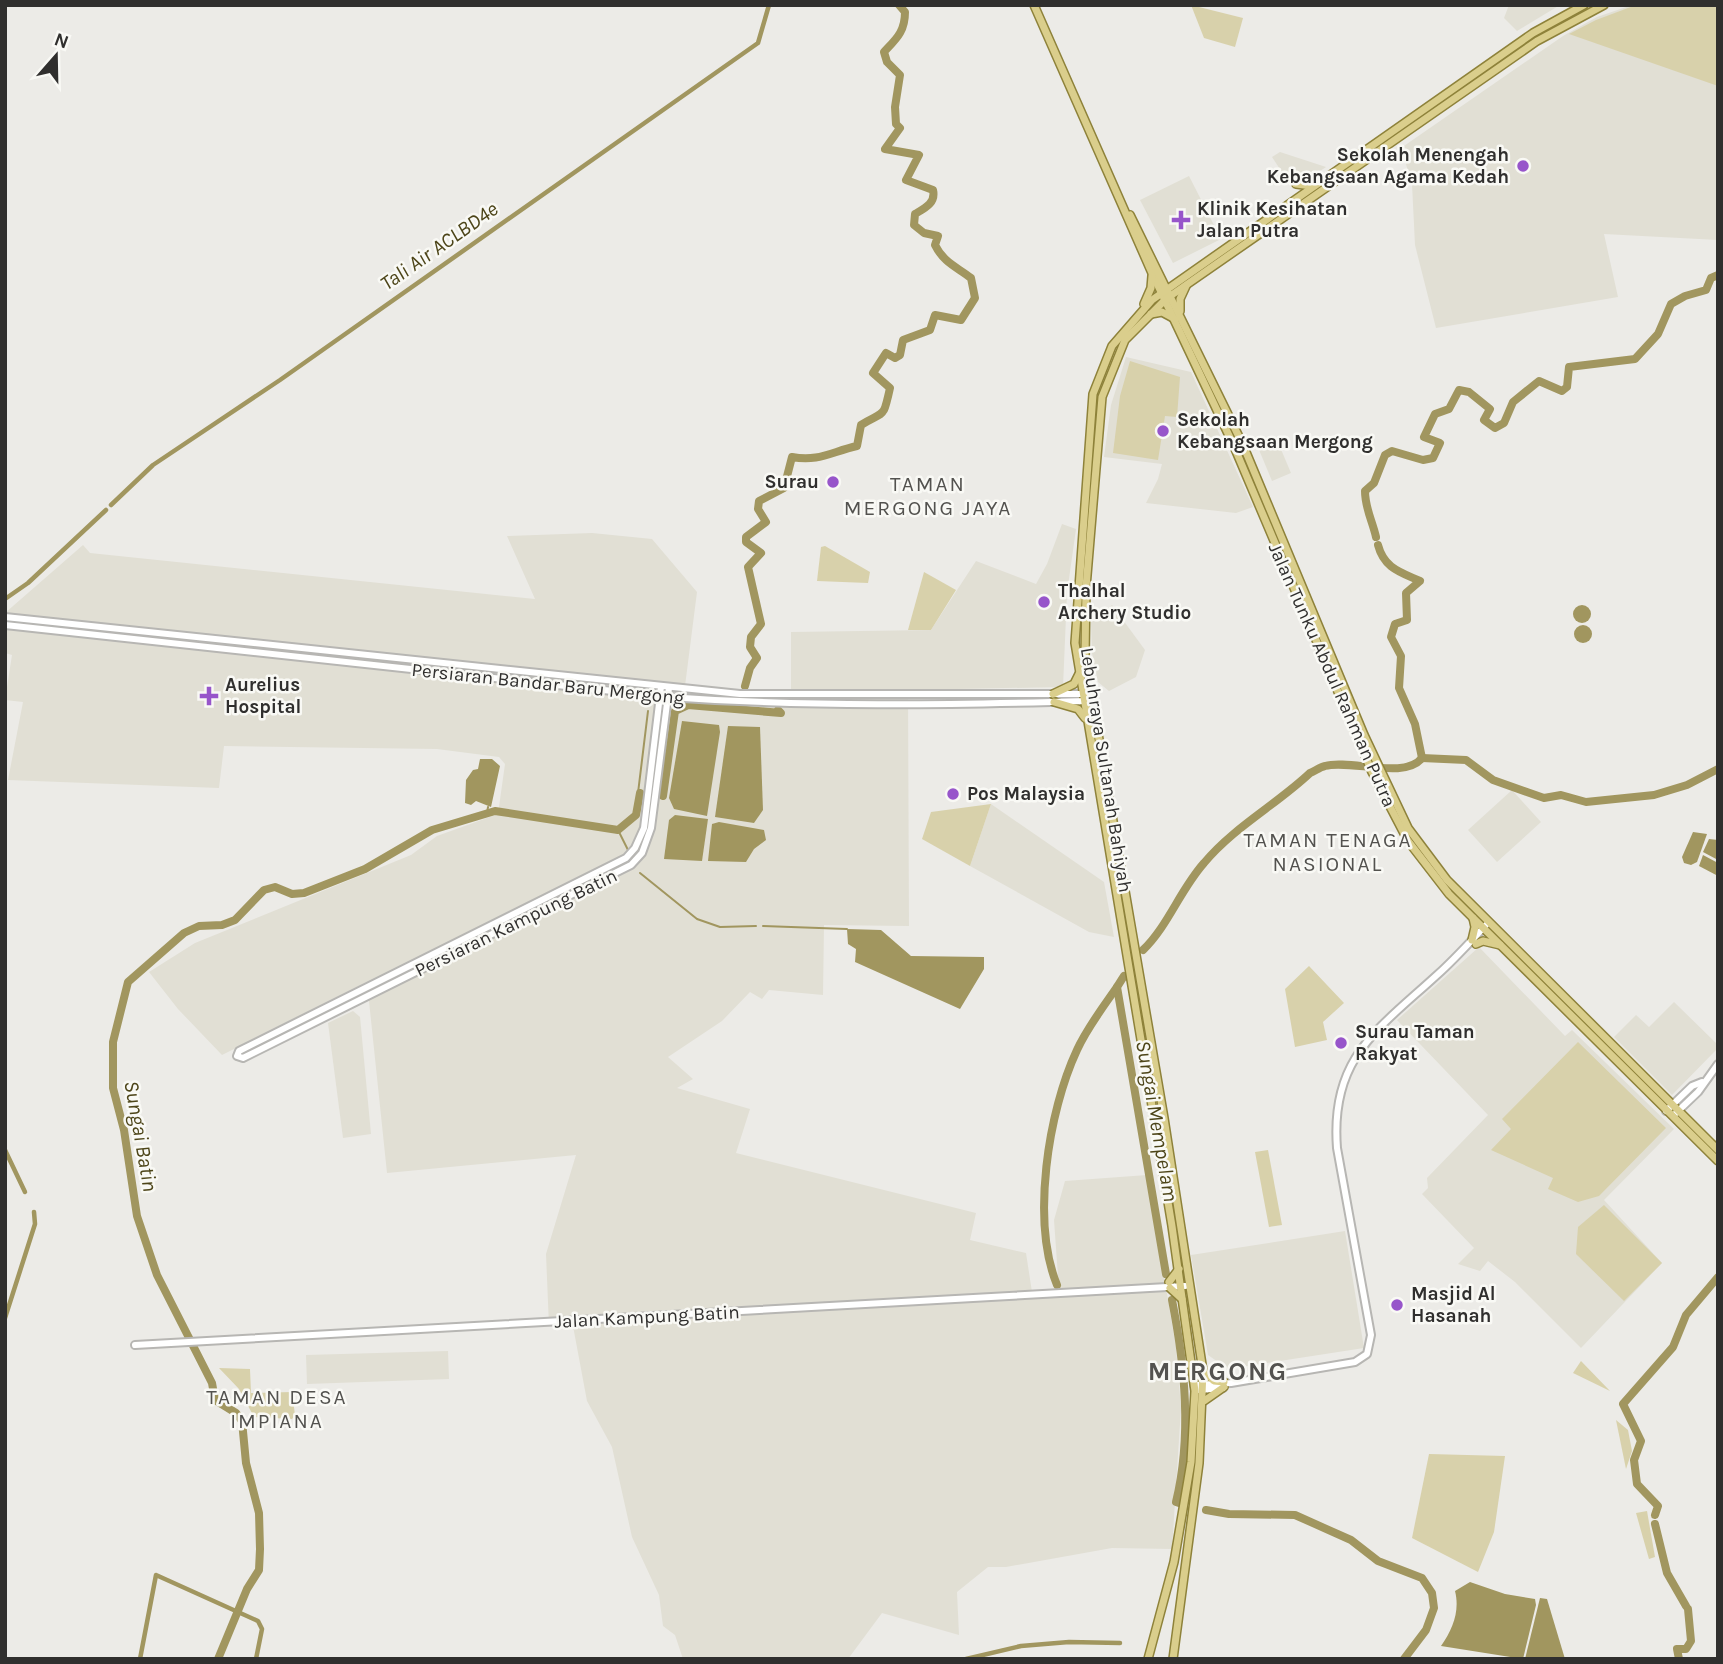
<svg xmlns="http://www.w3.org/2000/svg" width="1723" height="1664" viewBox="0 0 1723 1664" font-family="Karla,sans-serif">
  <rect width="100%" height="100%" fill="#ecebe7"/>
  <g fill="#e1dfd4">
    <polygon points="1509,5 1560,5 1517,31 1504,18"/>
    <polygon points="1632,5 1718,5 1718,240 1604,234 1618,297 1436,328 1415,245 1412,184 1401,148 1563,36 1597,17"/>
    <polygon points="1280,152 1326,167 1293,189 1272,157"/>
    <polygon points="1189,176 1221,239 1173,263 1140,200"/>
    <polygon points="1126,357 1191,372 1253,507 1236,513 1146,503 1158,479 1162,464 1104,457 1111,405"/>
    <polygon points="1257,445 1280,447 1291,473 1272,481"/>
    <polygon points="1062,524 1076,529 1067,593 1063,687 908,690 909,926 824,925 823,995 769,990 762,999 750,992 722,1021 668,1057 693,1079 677,1088 750,1109 736,1153 976,1213 970,1240 1026,1253 1032,1292 1059,1290 1054,1220 1065,1181 1147,1175 1176,1347 1181,1408 1172,1549 1112,1548 1006,1567 988,1567 957,1592 959,1635 882,1613 848,1659 683,1659 675,1635 663,1626 659,1595 632,1537 612,1447 587,1401 573,1326 549,1326 546,1254 576,1155 387,1173 367,982 222,1055 178,1009 149,972 195,943 411,855 437,836 498,814 505,764 499,757 437,749 224,746 219,788 8,780 23,702 5,700 12,655 5,653 5,613 83,545 90,553 535,599 507,536 592,533 652,539 697,592 685,686 741,692 791,691 791,632 931,630 976,561 1036,584 1047,564"/>
    <polygon points="1112,605 1145,650 1136,677 1109,691 1098,682 1092,653 1091,622"/>
    <polygon points="1512,790 1541,822 1497,862 1468,830"/>
    <polygon points="991,804 1104,882 1114,937 1089,932 970,866"/>
    <polygon points="1479,947 1565,1036 1572,1030 1674,1129 1604,1200 1662,1263 1581,1348 1515,1282 1488,1261 1480,1271 1458,1264 1474,1248 1422,1194 1428,1188 1427,1178 1488,1115 1397,1020"/>
    <polygon points="1674,1002 1718,1045 1718,1048 1672,1095 1614,1037 1636,1015 1649,1027"/>
    <polygon points="353,1011 360,1017 371,1134 343,1138 328,1023"/>
    <polygon points="1345,1231 1364,1348 1228,1369 1208,1355 1191,1255"/>
    <polygon points="448,1351 449,1379 307,1384 306,1355"/>
  </g>
  <g fill="#d8d1ab">
    <polygon points="1191,5 1243,18 1235,47 1204,38"/>
    <polygon points="1636,5 1718,5 1718,86 1569,34 1596,20"/>
    <polygon points="1130,361 1180,377 1177,417 1165,416 1158,460 1113,453 1120,396"/>
    <polygon points="825,546 870,572 868,583 817,581 821,547"/>
    <polygon points="924,572 956,590 931,630 908,630"/>
    <polygon points="991,804 970,866 922,839 931,812"/>
    <polygon points="1309,966 1344,1003 1323,1022 1327,1040 1295,1047 1285,989"/>
    <polygon points="1578,1042 1666,1128 1599,1196 1578,1202 1548,1189 1553,1178 1491,1150 1511,1129 1502,1119"/>
    <polygon points="1268,1150 1282,1225 1269,1227 1255,1152"/>
    <polygon points="1604,1205 1662,1263 1624,1301 1576,1254 1578,1227"/>
    <polygon points="1581,1361 1610,1391 1573,1373"/>
    <polygon points="219,1368 250,1369 251,1393 292,1392 295,1415 292,1419 254,1417 239,1389"/>
    <polygon points="1616,1420 1628,1430 1632,1451 1626,1469"/>
    <polygon points="1429,1454 1505,1456 1494,1532 1478,1572 1412,1538"/>
    <polygon points="1647,1511 1655,1557 1649,1559 1636,1513"/>
  </g>
  <g fill="#a1965f">
    <circle cx="1582" cy="614" r="9"/>
    <circle cx="1583" cy="634" r="9"/>
    <polygon points="682,721 719,725 720,732 707,816 674,809 669,798"/>
    <polygon points="728,726 760,727 763,810 754,823 715,817"/>
    <polygon points="480,759 492,759 500,766 491,807 476,801 471,805 465,803 466,780 473,770 478,769"/>
    <polygon points="675,815 708,819 702,861 664,859 669,820"/>
    <polygon points="719,822 764,830 766,840 754,849 746,862 708,861 712,824"/>
    <polygon points="1693,832 1707,834 1697,862 1691,865 1684,863 1682,857"/>
    <polygon points="1709,839 1718,840 1718,860 1703,852"/>
    <polygon points="1703,855 1718,863 1718,876 1699,866"/>
    <polygon points="847,929 881,930 911,956 984,957 984,969 960,1009 855,962 856,949 848,944"/>
    <path d="M1470 1582 1505 1594 1535 1599 1536 1605 1523 1659 1441 1646C1453 1629 1460 1611 1455 1591Z"/>
    <polygon points="1540,1598 1547,1599 1565,1659 1525,1659"/>
  </g>
  <g fill="none" stroke-linecap="round" stroke-linejoin="round">
    <g stroke="#a1965f" stroke-width="2">
      <polyline points="638,793 648,711"/>
      <polyline points="487,813 488,807"/>
      <polyline points="618,830 628,850"/>
      <polyline points="640,873 697,919 720,927 756,926"/>
      <polyline points="763,926 847,929"/>
    </g>
    <g stroke="#a1965f" stroke-width="4.5">
      <polyline points="111,505 153,465 280,380 758,43 769,5"/>
      <polyline points="5,599 28,583 106,510"/>
      <polyline points="5,1150 25,1192"/>
      <polyline points="5,1318 35,1224 34,1212"/>
      <polyline points="140,1659 156,1575 258,1621 262,1629 256,1659"/>
      <polyline points="966,1659 1021,1646 1069,1642 1120,1643"/>
    </g>
    <g stroke="#a1965f" stroke-width="8">
      <path d="M1376 537C1372 520 1365 508 1365 491L1374 483 1385 455 1392 451 1423 460 1433 458 1440 443 1424 437 1435 414 1449 409 1459 390 1469 392 1490 409 1484 420 1495 428 1504 423 1513 402 1539 381 1562 391 1567 387 1569 367 1635 359 1658 334 1671 304 1685 296 1706 290 1711 278 1718 275"/>
      <path d="M1378 545C1384 568 1400 572 1420 581L1406 593 1407 620 1395 624 1391 637 1401 656 1399 688 1415 724 1422 758"/>
      <path d="M745 686 750 668 757 658 750 647 751 637 761 624 748 567 761 553 746 542V537L766 522 758 509 759 501 784 488 792 457C818 462 831 452 857 446L861 425C885 410 883 420 890 388L873 373 886 353 895 358 900 355 903 340 930 330 935 315 961 320 975 298 971 278C957 267 944 263 935 245L938 236 924 233 914 225 915 214C925 208 936 203 933 190L906 180 919 155 885 149 900 128 896 124 895 107 900 75 887 62 884 52C896 39 905 32 905 12L899 5"/>
      <polyline points="1422,758 1466,760 1493,780 1544,798 1561,795 1586,802 1654,795 1687,785 1718,769"/>
      <polyline points="663,796 675,711 688,705 781,713 778,710"/>
      <path d="M1143 950C1168 926 1180 890 1204 863 1234 827 1276 805 1310 773 1315 771 1320 767 1325 766 1350 759 1405 780 1422 758"/>
      <polyline points="1124,976 1117,987 1166,1274"/>
      <path d="M1057 1285C1031 1221 1048 1112 1077 1050 1087 1028 1103 1007 1117 987"/>
      <path d="M1172 1300C1185 1366 1192 1436 1176 1502L1179 1503"/>
      <polyline points="1206,1510 1229,1514 1295,1515 1351,1540 1378,1561 1422,1578 1432,1593 1434,1608 1426,1630 1404,1659"/>
      <polyline points="1655,1515 1658,1506 1637,1484 1634,1460 1641,1441 1623,1404 1673,1347 1686,1315 1718,1277"/>
      <polyline points="1655,1524 1667,1573 1686,1606"/>
      <polyline points="218,1659 247,1589 259,1570 260,1549 259,1513 246,1463 242,1421 236,1413 215,1400 212,1383 157,1275 137,1216 124,1130 113,1088 113,1042 128,982 184,933 199,926 222,925 235,920 264,890 275,887 292,894 304,893 365,869 432,830 495,811 618,830 636,815 640,793"/>
      <polyline points="1679,1659 1677,1649 1686,1649 1691,1641 1688,1609"/>
    </g>
    <g stroke="#b7b6b3" stroke-width="10">
      <g id="minor">
        <polyline points="5,617 740,694 1088,694"/>
        <path d="M5 625 668 697C808 707 947 705 1088 701"/>
        <polyline points="661,687 644,828 635,848 626,858 239,1051 237,1056 243,1058 631,865 642,853 651,828 669,688"/>
        <polyline points="1666,1111 1692,1086 1702,1082"/>
        <polyline points="1676,1113 1698,1092 1718,1064"/>
        <polyline points="135,1345 1185,1286"/>
        <path d="M1194 1385 1231 1383 1355 1362 1367 1354 1371 1335 1337 1148C1330 1058 1377 1030 1437 975 1455 959 1470 942 1486 925"/>
        <polyline points="1199,1390 1223,1388"/>
      </g>
    </g>
    <g stroke="#8e823a" stroke-width="10">
      <g id="major">
        <polyline points="1034,5 1152,273 1233,444 1372,772 1408,841 1449,894 1718,1161"/>
        <polyline points="1296,184 1312,186"/>
        <polyline points="1130,215 1243,445 1364,735 1408,828 1447,880 1718,1150"/>
        <polyline points="1144,304 1151,288 1152,276"/>
        <polyline points="1180,311 1180,299 1186,286"/>
        <polyline points="1151,314 1162,312 1175,319"/>
        <polyline points="1053,694 1074,684 1079,674"/>
        <polyline points="1054,702 1078,709 1085,718"/>
        <polyline points="1472,940 1475,927 1473,918"/>
        <polyline points="1476,944 1483,941 1500,945"/>
        <polyline points="1169,1282 1179,1269"/>
        <polyline points="1170,1288 1182,1299"/>
        <polyline points="1203,1371 1214,1381 1224,1382"/>
        <polyline points="1204,1401 1224,1387"/>
        <polyline points="1148,1659 1174,1562 1191,1462 1195,1391 1172,1226 1075,643 1093,394 1112,346 1152,300 1533,33 1584,5"/>
        <polyline points="1173,1659 1199,1463 1203,1371 1164,1118 1085,658 1086,587 1102,397 1125,340 1166,299 1537,41 1604,5"/>
      </g>
    </g>
    <use href="#minor" stroke="#fff" stroke-width="6"/>
    <use href="#major" stroke="#dace8c" stroke-width="7"/>
  </g>
  <g fill="#9755ca" stroke="#f9f9f5" stroke-width="2.5">
    <circle cx="1523" cy="166" r="7"/>
    <path d="M1177.5 209.5h7v7h7v7h-7v7h-7v-7h-7v-7h7z"/>
    <circle cx="1163" cy="431" r="7"/>
    <circle cx="833" cy="482" r="7"/>
    <circle cx="1044" cy="602" r="7"/>
    <path d="M205.5 685.5h7v7h7v7h-7v7h-7v-7h-7v-7h7z"/>
    <circle cx="953" cy="794" r="7"/>
    <circle cx="1341" cy="1043" r="7"/>
    <circle cx="1397" cy="1305" r="7"/>
  </g>
  <g text-anchor="middle" dominant-baseline="central" stroke-width="5" stroke-linejoin="round" paint-order="stroke">
    <g font-size="19" font-weight="bold" fill="#302f2e" stroke="#f9f9f5" text-anchor="start">
      <text x="1509" y="155" text-anchor="end">Sekolah Menengah<tspan x="1509" dy="22">Kebangsaan Agama Kedah</tspan></text>
      <text x="1197" y="209">Klinik Kesihatan<tspan x="1197" dy="22">Jalan Putra</tspan></text>
      <text x="1177" y="420">Sekolah<tspan x="1177" dy="22">Kebangsaan Mergong</tspan></text>
      <text x="819" y="482" text-anchor="end">Surau</text>
      <text x="1058" y="591">Thalhal<tspan x="1058" dy="22">Archery Studio</tspan></text>
      <text x="225" y="685">Aurelius<tspan x="225" dy="22">Hospital</tspan></text>
      <text x="967" y="794">Pos Malaysia</text>
      <text x="1355" y="1032">Surau Taman<tspan x="1355" dy="22">Rakyat</tspan></text>
      <text x="1411" y="1294">Masjid Al<tspan x="1411" dy="22">Hasanah</tspan></text>
    </g>
    <g font-size="19" fill="#302f2e" stroke="#f9f9f5">
      <text transform="translate(1332 675) rotate(66)">Jalan Tunku Abdul Rahman Putra</text>
      <text transform="translate(548 684) rotate(6)">Persiaran Bandar Baru Mergong</text>
      <text transform="translate(1106 770) rotate(81)">Lebuhraya Sultanah Bahiyah</text>
      <text transform="translate(516 923) rotate(-26)">Persiaran Kampung Batin</text>
      <text transform="translate(647 1317) rotate(-3)">Jalan Kampung Batin</text>
    </g>
    <g font-size="21" font-style="italic" fill="#4d4519" stroke="#f9f9f5">
      <text transform="translate(439 246) rotate(-35)">Tali Air ACLBD4e</text>
      <text transform="translate(1157 1121) rotate(80)">Sungai Mempelam</text>
      <text transform="translate(141 1136) rotate(80)">Sungai Batin</text>
    </g>
    <g font-size="21" letter-spacing="2" fill="#53524f" stroke="#f9f9f5">
      <text x="928" y="484">TAMAN<tspan x="928" dy="24">MERGONG JAYA</tspan></text>
      <text x="1328" y="840">TAMAN TENAGA<tspan x="1328" dy="24">NASIONAL</tspan></text>
      <text x="277" y="1397">TAMAN DESA<tspan x="277" dy="24">IMPIANA</tspan></text>
    </g>
    <g font-size="26" font-weight="bold" letter-spacing="2" fill="#53524f" stroke="#f9f9f5">
      <text x="1218" y="1371">MERGONG</text>
    </g>
  </g>
  <rect width="1723" height="1664" fill="none" stroke="#302f2e" stroke-width="14"/>
  <g transform="translate(56 56) rotate(20)" stroke="#f9f9f5" stroke-width="5" paint-order="stroke">
  <path d="M0-5L12 26L0 18L-12 26Z" fill="#302f2e"/>
  <text y="-10" font-size="19" font-weight="bold" text-anchor="middle" fill="#302f2e">N</text>
  </g>
</svg>
